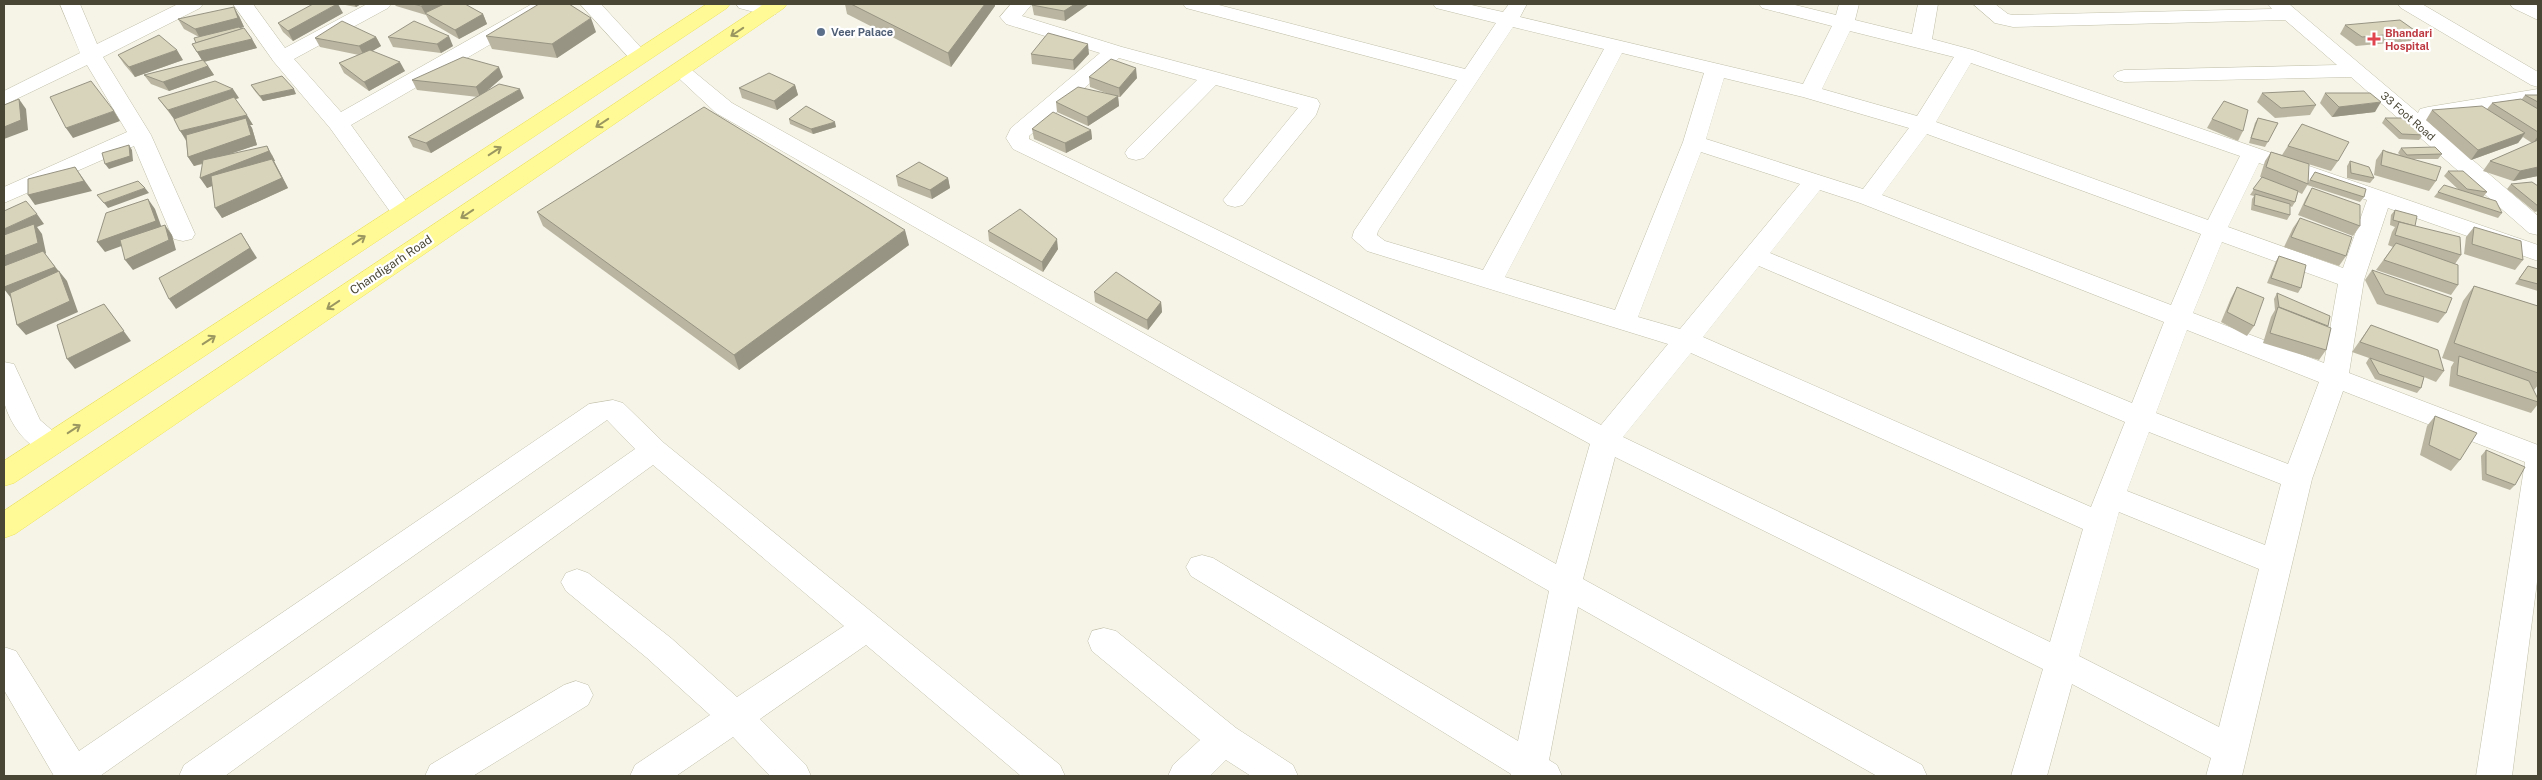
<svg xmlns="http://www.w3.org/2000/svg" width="2542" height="780" viewBox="0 0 2542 780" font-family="'Public Sans',sans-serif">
  <rect width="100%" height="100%" fill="#f5f4e7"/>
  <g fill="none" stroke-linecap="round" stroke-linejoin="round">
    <g stroke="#c1bfa9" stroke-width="1">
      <g id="minor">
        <polygon points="60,4 80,4 97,44 178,4 203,4 200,8 103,57 151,135 195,234 192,239 183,241 174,239 171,234 134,146 4,203 4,187 127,132 87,65 4,105 4,91 80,53"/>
        <polygon points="233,4 253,4 285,48 367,4 391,4 388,8 294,59 341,112 532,4 556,4 553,8 351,125 414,212 410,217 402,219 394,217 330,128 274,62"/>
        <polygon points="580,4 601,4 645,52 648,56 645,60 638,62 631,60"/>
        <path d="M1011 4H1032L1022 16 1122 47 1317 99 1320 104 1316 115 1243 205 1235 207 1227 205 1223 200 1298 108 1216 85 1144 158 1136 160 1128 158 1125 153 1128 148 1197 80 1119 58 1029 136V139C1221 231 1413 324 1601 425L1668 344 1367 251 1352 238 1354 231 1457 80 1186 8 1183 4H1215L1465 69 1496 23 1436 8 1433 4H1467L1503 12 1509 4H1527L1520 17 1803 84 1832 26 1762 8 1759 4H1791L1836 15 1839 4H1859L1855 20 1912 34 1918 4H1938L1932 39 1973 50 2538 245V261L2388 208 2364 280 2349 373 2538 445V574L2512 776H2476L2525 462 2343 391 2312 479 2242 776H2206L2211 758 2072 684 2047 776H2011L2043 669 1615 457 1583 579 1922 765 1927 776H1877L1578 607 1549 760 1557 765 1562 776H1510L1511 774 1191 576 1186 567 1191 558 1202 555 1213 558 1518 741 1549 591 716 113 670 70 673 66 680 64 687 66 732 103 1556 564 1590 444C1401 340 1207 243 1013 149L1006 138 1011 128 1100 53 1006 24 1000 17ZM1513 27 1604 49 1483 270 1385 241 1377 235 1378 231ZM1850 31 1954 57 1917 116 1822 89ZM1622 53 1704 73 1683 142 1615 310 1505 277ZM1971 63 2240 156 2208 220 1936 122ZM1724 78 1803 97 1909 128 1863 189 1706 139ZM1927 134 2201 234 2171 305 1882 195ZM1701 152 1800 184 1680 329 1638 317ZM2259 163 2367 200 2343 268 2228 227ZM1820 190 1860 203 2164 322 2132 403 1770 253ZM2222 242 2338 284 2324 363 2193 313ZM1759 266 2125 422 2091 507 1703 337ZM2187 330 2319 382 2288 464 2156 413ZM1691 353 2083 529 2050 642 1623 437ZM2149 432 2281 484 2265 545 2127 491ZM2119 512 2259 569 2219 727 2079 656Z"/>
        <polygon points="1973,4 1995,4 2008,14 2013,15 2272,9 2268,4 2289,4 2418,113 2420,109 2428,107 2538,89 2538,101 2426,120 2538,216 2538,235 2529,233 2351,77 2124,82 2117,80 2113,76 2117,72 2124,70 2337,65 2285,20 2013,27 1995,23"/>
        <polygon points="2398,4 2422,4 2538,72 2538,87 2531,85 2401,8"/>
        <polygon points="2510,4 2534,4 2538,6 2538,20 2513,8"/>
        <path d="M4 362 14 364 40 420 61 438 65 445 61 452C34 460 9 425 4 401 1 389 3 373 4 362Z"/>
        <polygon points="613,400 623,403 664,443 1060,765 1065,776 1021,776 866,645 760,719 806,765 811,776 770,776 733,737 676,776 630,776 635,765 710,715 647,658 566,591 561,582 566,573 577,569 588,573 671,638 737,697 844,626 653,465 225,776 179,776 184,765 635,449 607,420 100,776 54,776 4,690 4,647 16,651 79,751 589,404"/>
        <polygon points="1104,628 1116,631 1236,728 1293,765 1298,776 1251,776 1226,760 1210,776 1168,776 1173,765 1200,740 1092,651 1088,641 1092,631"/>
        <polygon points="576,681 588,685 593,695 588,705 473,776 425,776 430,765 564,685"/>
      </g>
    </g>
    <g stroke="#c1bfa9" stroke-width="1">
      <polygon id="tertiary" points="736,4 776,6 779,10 776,14 769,16 739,8"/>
    </g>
    <g stroke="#eee45c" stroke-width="1">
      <g id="primary">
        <polygon points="707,4 730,4 727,8 14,483 4,486 4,461"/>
        <polygon points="764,4 787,4 784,8 15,534 4,538 4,511"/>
      </g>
    </g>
    <use href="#minor" fill="#fff" fill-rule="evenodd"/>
    <use href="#tertiary" fill="#fff" fill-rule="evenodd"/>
    <use href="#primary" fill="#fff996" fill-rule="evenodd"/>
  </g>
  <g fill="#bab5a1">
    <polygon points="340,4 361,4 356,7"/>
    <polygon points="394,4 465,4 483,14 487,24 459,39 430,22 426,15 396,6"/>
    <polygon points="845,4 995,4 995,6 951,67 847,14"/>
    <polygon points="1089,4 1065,21 1034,15 1032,5"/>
    <polygon points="343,13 293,41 283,32 278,23"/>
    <polygon points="239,16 244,27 241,28 252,39 257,48 204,62 208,66 214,75 169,91 151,84 144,75 202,60 192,44 196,43 199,37 184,29 178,19"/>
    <polygon points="2345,25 2417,32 2411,41 2356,46 2340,34"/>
    <polygon points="596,32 557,58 492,49 486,36"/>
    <polygon points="376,37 381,46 372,51 405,71 369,91 344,73 339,63 359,55 320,47 315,38"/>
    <polygon points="388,37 453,46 441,53 393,47"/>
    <polygon points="1031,54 1089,54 1074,70 1032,64"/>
    <polygon points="118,55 183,60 135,77 124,64"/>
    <polygon points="503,77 484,93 524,98 431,153 413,147 408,137 478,97 417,90 412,80"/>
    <polygon points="1089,77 1137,78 1120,97 1118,97 1119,106 1088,126 1057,112 1056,102 1114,96 1090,87"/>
    <polygon points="251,85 296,94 263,101 254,90"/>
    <polygon points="795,85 798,95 777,110 742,98 739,88"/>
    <polygon points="2262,93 2316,105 2310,115 2275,118 2257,102"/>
    <polygon points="2325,93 2375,112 2332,117 2320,103"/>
    <polygon points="2525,95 2538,95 2538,176 2513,181 2483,171 2490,161 2532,143 2523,137 2518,143 2471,160 2426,120 2432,110 2487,109 2492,103 2522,99"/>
    <polygon points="158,98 239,98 235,99 253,125 250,125 252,128 257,145 232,153 272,155 275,161 274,161 288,188 222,218 212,186 207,188 203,164 194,166 188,157 186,141 174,119"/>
    <polygon points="2258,118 2278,123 2265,147 2249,143 2255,123"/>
    <polygon points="2385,118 2423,135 2419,140 2399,139 2382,123"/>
    <polygon points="789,119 836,127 813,134 790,124"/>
    <polygon points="2212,119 2243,131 2238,141 2207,128"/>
    <polygon points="2302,124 2338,161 2331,171 2305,163 2308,184 2302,194 2298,192 2295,202 2292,207 2290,206 2290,215 2287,220 2251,210 2252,199 2254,196 2250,195 2262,177 2260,177 2265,161 2271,152 2282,155"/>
    <polygon points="1032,129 1091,130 1092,139 1066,153 1034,139"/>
    <polygon points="2401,148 2442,154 2438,159 2414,159 2436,181 2429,191 2374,175 2376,160 2383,150 2400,155 2398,153"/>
    <polygon points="2350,161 2374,178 2370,183 2347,178 2347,166"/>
    <polygon points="2448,171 2487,192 2483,197 2502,213 2498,218 2434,197 2438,192 2459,190 2444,176"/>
    <polygon points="2315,172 2364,197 2360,202 2307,185"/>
    <polygon points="896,176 948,178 950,188 932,199 898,186"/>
    <polygon points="2511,184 2538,186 2538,211 2535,212 2507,189"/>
    <polygon points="2312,188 2360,226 2353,236 2298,215 2306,198"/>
    <polygon points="2395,210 2415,226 2461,255 2455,264 2458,285 2451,295 2376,270 2393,247 2388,245 2392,232 2395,227 2390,225 2391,215"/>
    <polygon points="537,212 909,245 739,370 543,226"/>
    <polygon points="2300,218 2346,256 2339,266 2284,247 2293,228"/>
    <polygon points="2474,227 2523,260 2515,270 2464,254 2466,237"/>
    <polygon points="988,231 1058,249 1043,272 989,241"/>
    <polygon points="2279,256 2301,288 2298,293 2267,283 2276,261"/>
    <polygon points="2528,266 2538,269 2538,291 2515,284"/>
    <polygon points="2372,270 2446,313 2438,323 2377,304 2365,280"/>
    <polygon points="2474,286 2538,306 2538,385 2534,390 2538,402 2538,404 2531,413 2449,386 2451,367 2454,362 2442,358 2463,301"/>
    <polygon points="2237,287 2254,326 2247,336 2221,322 2231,298"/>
    <polygon points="1094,292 1161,302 1162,312 1148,330 1095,302"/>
    <polygon points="2277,293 2328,326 2326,350 2319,360 2263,343 2271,317 2275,310 2274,299"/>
    <polygon points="2371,325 2444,371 2436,382 2424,377 2421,388 2417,393 2375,379 2366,363 2369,358 2352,352"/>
    <polygon points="2435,416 2460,460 2451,471 2420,455 2427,426"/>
    <polygon points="2486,450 2515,485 2510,490 2482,480 2481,456"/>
  </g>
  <g fill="#979483">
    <polygon points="337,4 338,4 343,13 293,41 288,31"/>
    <polygon points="354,4 361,4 356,7"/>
    <polygon points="426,4 447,4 425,13 426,15 421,6"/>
    <polygon points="985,4 995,4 995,6 951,67 948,53"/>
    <polygon points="1075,4 1089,4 1065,21 1064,11"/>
    <polygon points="234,7 239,16 244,27 200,38 195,29"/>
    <polygon points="483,14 487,24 459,39 455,30"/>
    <polygon points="591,18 596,32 557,58 552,44"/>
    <polygon points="449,36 453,46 441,53 437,44"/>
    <polygon points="376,37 381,46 364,56 359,46"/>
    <polygon points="252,39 257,48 203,62 197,52"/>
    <polygon points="1088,44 1089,54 1074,70 1073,60"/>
    <polygon points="177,50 183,60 135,77 129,67"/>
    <polygon points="400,62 405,71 369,91 364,82"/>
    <polygon points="208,66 214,75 169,91 163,82"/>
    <polygon points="499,67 503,77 480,97 476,87"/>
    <polygon points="1136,68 1137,78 1120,97 1119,88"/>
    <polygon points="795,85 798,95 777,110 774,101"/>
    <polygon points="233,89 239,98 174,119 168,110"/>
    <polygon points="294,89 296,94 263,101 260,96"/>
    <polygon points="520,89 524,98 431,153 426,143"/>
    <polygon points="1118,96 1119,106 1088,126 1087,117"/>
    <polygon points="19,99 26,109 28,130 4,139 4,127"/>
    <polygon points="2381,102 2375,112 2332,117 2339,107"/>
    <polygon points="114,111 120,121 73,138 66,128"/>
    <polygon points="247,115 253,125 250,125 252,128 257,145 194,166 188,157 187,141 180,131"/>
    <polygon points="835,122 836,127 813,134 811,129"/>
    <polygon points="1091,130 1092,139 1066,153 1065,143"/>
    <polygon points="2525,133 2518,143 2471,160 2478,150"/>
    <polygon points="2538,136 2538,141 2533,143"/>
    <polygon points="129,145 132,150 133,161 109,169 105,164"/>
    <polygon points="267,146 272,155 275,161 274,161 288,188 222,218 215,208 273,161 207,188 200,178"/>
    <polygon points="75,167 92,191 35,205 28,195"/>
    <polygon points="2538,167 2538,176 2513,181 2520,171"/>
    <polygon points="948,178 950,188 932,199 930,190"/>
    <polygon points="145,188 149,193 108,208 104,203"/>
    <polygon points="148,199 155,209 163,231 105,252 97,242"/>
    <polygon points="37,214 44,224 37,227 42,234 46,253 45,254 61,274 59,271 67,281 78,312 26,335 17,325 11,298 4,289 4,229"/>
    <polygon points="165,225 172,235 176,250 133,270 125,260"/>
    <polygon points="905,230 909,245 739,370 734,355"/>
    <polygon points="241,233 257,258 176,309 169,299"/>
    <polygon points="1057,239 1058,249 1043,272 1042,262"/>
    <polygon points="1161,302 1162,312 1148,330 1147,320"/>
    <polygon points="104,304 131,341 75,369 67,359"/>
  </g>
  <g fill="#d8d3bb" stroke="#979483">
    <polygon points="313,4 337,4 288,31 278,23"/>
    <polygon points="413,4 426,4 421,6"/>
    <polygon points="444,4 465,4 483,14 455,30 425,13"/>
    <polygon points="539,4 569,4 591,18 552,44 486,36"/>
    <polygon points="851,4 985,4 948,53"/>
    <polygon points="1034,4 1075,4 1064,11 1032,5"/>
    <polygon points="234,7 238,18 195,29 178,19"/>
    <polygon points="2400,20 2417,32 2362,37 2345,25"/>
    <polygon points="342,21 376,37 359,46 315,38"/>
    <polygon points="414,21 449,36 437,44 388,37"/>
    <polygon points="239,27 242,29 196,43 194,38"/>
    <polygon points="244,28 252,39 197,52 192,44"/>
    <polygon points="1048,33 1088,44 1073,60 1031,54"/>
    <polygon points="159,35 177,50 129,67 118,55"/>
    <polygon points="370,50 400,62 364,82 339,63"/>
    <polygon points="463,57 499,67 476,87 412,80"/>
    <polygon points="1111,59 1136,68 1119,88 1089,77"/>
    <polygon points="203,60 208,66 163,82 144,75"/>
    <polygon points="769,73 795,85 774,101 739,88"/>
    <polygon points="282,76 294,89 260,96 251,85"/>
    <polygon points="91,81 114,111 66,128 50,97"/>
    <polygon points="215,81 233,89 168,110 158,98"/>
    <polygon points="499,84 520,89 426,143 408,137"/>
    <polygon points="1078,87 1118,96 1087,117 1056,102"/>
    <polygon points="2304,91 2316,105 2281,108 2262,93"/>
    <polygon points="2325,93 2370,93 2381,102 2339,107"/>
    <polygon points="2525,95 2538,95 2538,102"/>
    <polygon points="234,97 247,115 180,131 174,119"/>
    <polygon points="19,99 21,120 4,127 4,105"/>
    <polygon points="2521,99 2538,109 2538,132 2492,103"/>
    <polygon points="2224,101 2248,110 2243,131 2212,119"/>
    <polygon points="806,106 835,122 811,129 789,119"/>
    <polygon points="2482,106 2525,133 2478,150 2432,110"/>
    <polygon points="704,107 905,230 734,355 537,212"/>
    <polygon points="1053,112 1091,130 1065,143 1032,129"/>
    <polygon points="246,118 251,135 188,157 186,135"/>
    <polygon points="2258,118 2278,123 2268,142 2251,138"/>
    <polygon points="2385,118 2402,118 2423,135 2402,134"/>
    <polygon points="2302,124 2349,142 2338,161 2288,146"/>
    <polygon points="2538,140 2538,167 2520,171 2490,161"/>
    <polygon points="129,145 130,156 105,164 102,153"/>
    <polygon points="267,146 269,151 200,178 203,160"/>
    <polygon points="2435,147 2442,154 2407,155 2401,148"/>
    <polygon points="2383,150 2387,152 2441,167 2436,181 2381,165"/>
    <polygon points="2271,152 2309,164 2308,184 2266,167"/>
    <polygon points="272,159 282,178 215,208 211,176"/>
    <polygon points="2350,161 2369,167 2374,178 2351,173"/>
    <polygon points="919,162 948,178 930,190 896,176"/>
    <polygon points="75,167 84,181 28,195 28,179"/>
    <polygon points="2448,171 2463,171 2487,192 2467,189"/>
    <polygon points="2315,172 2366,189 2364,197 2310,180"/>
    <polygon points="2262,177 2298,191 2295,202 2253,189"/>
    <polygon points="138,181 145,188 104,203 97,195"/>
    <polygon points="2532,182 2538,186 2538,206 2511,184"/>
    <polygon points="2444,185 2496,201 2502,213 2438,192"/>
    <polygon points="2312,188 2360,205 2360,226 2304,205"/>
    <polygon points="2255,194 2290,204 2290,215 2254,205"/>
    <polygon points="148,199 156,221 97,242 106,213"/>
    <polygon points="26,201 37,214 4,229 4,211"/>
    <polygon points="1020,209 1057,239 1042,262 988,231"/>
    <polygon points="2395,210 2417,216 2415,226 2393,220"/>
    <polygon points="2300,218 2352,237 2346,256 2291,237"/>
    <polygon points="2399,222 2460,237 2461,255 2395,235"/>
    <polygon points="34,224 38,243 4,256 4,235"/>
    <polygon points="165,225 169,240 125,260 120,240"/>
    <polygon points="2474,227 2521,241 2523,260 2472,244"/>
    <polygon points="241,233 250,248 169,299 159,278"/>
    <polygon points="2396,243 2458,265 2458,285 2384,260"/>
    <polygon points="43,251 55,267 4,287 4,266"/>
    <polygon points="2279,256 2306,265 2301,288 2271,278"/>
    <polygon points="2528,266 2538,269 2538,284 2519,279"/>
    <polygon points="2372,270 2452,298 2446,313 2385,294"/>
    <polygon points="59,271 70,301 17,325 10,293"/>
    <polygon points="1116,272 1161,302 1147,320 1094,292"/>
    <polygon points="2474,286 2538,306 2538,373 2454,343"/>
    <polygon points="2237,287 2264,298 2254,326 2227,312"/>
    <polygon points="2277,293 2330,316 2328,326 2279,307"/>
    <polygon points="104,304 124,331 67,359 57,325"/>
    <polygon points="2278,307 2331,328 2326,350 2270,333"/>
    <polygon points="2371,325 2438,350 2444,371 2360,342"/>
    <polygon points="2459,356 2529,381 2538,399 2538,402 2457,375"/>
    <polygon points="2370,358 2424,377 2421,388 2379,374"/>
    <polygon points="2435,416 2477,433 2460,460 2429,445"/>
    <polygon points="2486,450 2525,467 2515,485 2486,474"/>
  </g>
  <defs><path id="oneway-shaft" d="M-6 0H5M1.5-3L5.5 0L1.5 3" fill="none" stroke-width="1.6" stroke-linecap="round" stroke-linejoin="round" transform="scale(1.25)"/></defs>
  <g stroke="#9b9761">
    <use href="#oneway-shaft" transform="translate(737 32) rotate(146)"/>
    <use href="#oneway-shaft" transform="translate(602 123) rotate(146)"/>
    <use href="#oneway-shaft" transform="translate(495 151) rotate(-33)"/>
    <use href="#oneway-shaft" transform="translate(467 214) rotate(146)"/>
    <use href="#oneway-shaft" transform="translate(359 240) rotate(-33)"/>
    <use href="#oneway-shaft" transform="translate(333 305) rotate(146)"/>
    <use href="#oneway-shaft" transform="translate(209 340) rotate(-33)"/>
    <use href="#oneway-shaft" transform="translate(74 429) rotate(-33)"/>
  </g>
  <circle fill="#5c6f8a" stroke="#fff" stroke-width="2" cx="821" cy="32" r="5"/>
  <path fill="#e0444e" stroke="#fff" stroke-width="2" d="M2371.5 31.5h5v5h5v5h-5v5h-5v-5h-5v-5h5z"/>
  <g text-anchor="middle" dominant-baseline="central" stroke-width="4.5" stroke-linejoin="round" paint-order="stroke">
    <g font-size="11" font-weight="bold" fill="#4e5e75" stroke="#fff" text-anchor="start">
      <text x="831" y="32">Veer Palace</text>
    </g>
    <g font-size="11" font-weight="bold" fill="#be3a42" stroke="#fff" text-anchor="start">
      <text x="2385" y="33">Bhandari<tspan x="2385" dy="13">Hospital</tspan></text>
    </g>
    <g font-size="11" fill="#494635" stroke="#fff">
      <text transform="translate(2408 116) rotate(41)">33 Foot Road</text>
    </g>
    <g font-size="12" fill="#494635" stroke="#fff">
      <text transform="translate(391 265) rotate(-34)">Chandigarh Road</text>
    </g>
  </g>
  <rect width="2542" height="780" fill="none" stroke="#494635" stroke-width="10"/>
</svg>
